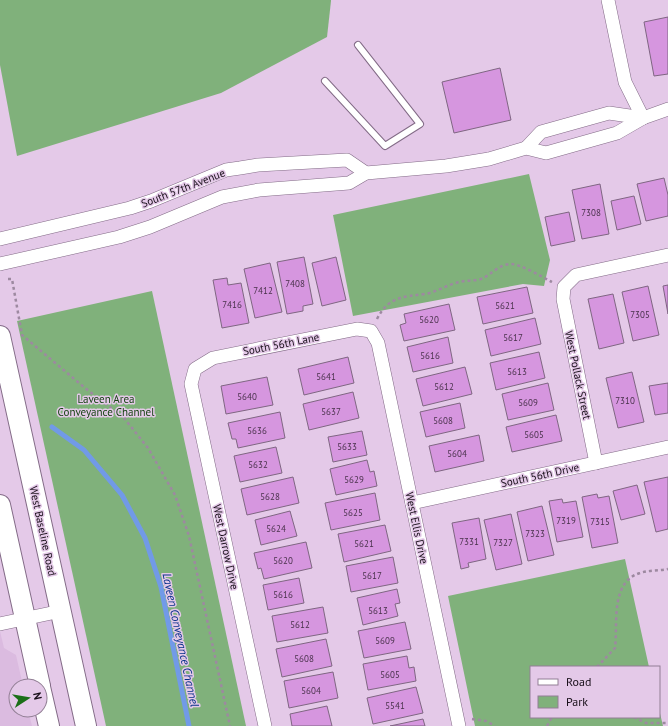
<svg xmlns="http://www.w3.org/2000/svg" width="668" height="726" viewBox="0 0 668 726" font-family="'PT Sans',sans-serif">
  <rect width="100%" height="100%" fill="#e4c9e8"/>
  <polygon fill="#dbbbe0" points="0,631 4,648 16,655 23,686 16,686 16,710 28,710 32,726 0,726"/>
  <g fill="#80b17b">
    <polygon points="0,0 331,0 331,1 327,37 221,93 17,156 0,65"/>
    <polygon points="529,174 550,260 544,286 523,284 353,316 333,215"/>
    <polygon points="152,291 246,726 106,726 17,321"/>
    <polygon points="625,559 649,667 531,667 531,717 659,717 659,709 663,726 475,726 448,596"/>
  </g>
  <g fill="none" stroke-linecap="round" stroke-linejoin="round">
    <polyline stroke="#719ae7" stroke-width="5" points="52,427 84,450 122,495 145,538 161,587 189,726"/>
  </g>
  <g fill="#d696df" stroke="#7f6682">
    <polygon points="668,17 668,74 654,76 644,22"/>
    <polygon points="500,68 511,120 454,133 442,82"/>
    <polygon points="664,178 668,195 668,216 646,221 637,184"/>
    <polygon points="600,184 609,234 582,239 572,190"/>
    <polygon points="634,196 641,224 617,230 611,201"/>
    <polygon points="569,212 575,241 551,246 545,217"/>
    <polygon points="304,257 313,304 303,306 303,311 287,314 277,262"/>
    <polygon points="336,257 346,300 322,306 312,263"/>
    <polygon points="270,263 282,312 255,318 244,269"/>
    <polygon points="227,278 228,285 241,283 249,323 222,328 213,280"/>
    <polygon points="668,285 668,314 663,286"/>
    <polygon points="648,286 659,335 633,341 622,292"/>
    <polygon points="527,287 533,313 483,324 477,297"/>
    <polygon points="613,294 624,343 599,349 588,299"/>
    <polygon points="449,304 455,330 404,341 400,325 406,323 404,314"/>
    <polygon points="535,318 541,344 491,356 485,330"/>
    <polygon points="448,337 453,363 413,372 407,347"/>
    <polygon points="539,352 545,378 496,390 490,363"/>
    <polygon points="348,357 354,383 304,395 298,369"/>
    <polygon points="465,367 472,394 423,406 416,379"/>
    <polygon points="632,372 644,422 618,428 606,378"/>
    <polygon points="267,377 273,405 226,414 221,386"/>
    <polygon points="548,383 554,410 508,420 502,394"/>
    <polygon points="668,383 668,413 655,415 649,386"/>
    <polygon points="353,392 359,418 309,430 303,404"/>
    <polygon points="460,403 465,428 426,437 420,412"/>
    <polygon points="280,412 285,438 238,448 236,439 232,439 228,423"/>
    <polygon points="556,415 562,441 512,452 506,427"/>
    <polygon points="362,431 367,455 333,462 328,437"/>
    <polygon points="479,435 484,461 435,472 429,446"/>
    <polygon points="276,447 282,473 240,482 234,456"/>
    <polygon points="367,460 370,472 374,471 377,486 336,495 330,469"/>
    <polygon points="293,477 299,503 247,515 241,489"/>
    <polygon points="668,477 668,529 656,532 644,482"/>
    <polygon points="637,485 645,514 621,520 613,491"/>
    <polygon points="375,493 380,520 331,530 325,503"/>
    <polygon points="597,494 598,498 609,496 618,543 592,548 582,497"/>
    <polygon points="562,499 563,503 576,501 583,537 557,542 549,501"/>
    <polygon points="542,506 554,555 528,561 517,512"/>
    <polygon points="290,511 297,536 261,545 255,520"/>
    <polygon points="511,514 522,564 496,570 484,520"/>
    <polygon points="479,518 486,559 468,563 469,567 461,569 452,523"/>
    <polygon points="385,525 391,551 344,562 338,534"/>
    <polygon points="306,542 312,568 264,579 261,568 258,569 254,553"/>
    <polygon points="393,557 398,583 351,592 346,566"/>
    <polygon points="299,578 304,603 268,610 263,585"/>
    <polygon points="397,589 400,603 395,604 398,616 363,625 357,598"/>
    <polygon points="323,607 328,633 277,642 272,616"/>
    <polygon points="405,622 411,649 364,658 358,631"/>
    <polygon points="326,639 332,666 282,677 276,649"/>
    <polygon points="407,656 409,668 414,667 416,681 368,690 363,664"/>
    <polygon points="333,672 338,698 289,708 284,681"/>
    <polygon points="416,687 423,713 373,724 367,698"/>
    <polygon points="327,706 332,726 292,726 290,714"/>
    <polygon points="423,719 425,726 390,726"/>
  </g>
  <g fill="none" stroke-linecap="round" stroke-linejoin="round">
    <g stroke="#836b87" stroke-width="8">
      <polyline id="lane" points="325,81 385,146 420,124 358,45"/>
    </g>
    <g stroke="#836b87" stroke-width="14">
      <g id="street">
        <polyline points="608,0 625,82 643,118"/>
        <polyline points="526,148 541,132 609,113 643,118"/>
        <polyline points="0,239 130,208 151,201 226,170 240,168 258,165 347,160 366,173"/>
        <polyline points="0,264 119,237 150,227 222,197 259,190 349,183 366,173 446,166 489,159 526,148 546,153 617,133 643,118 668,109"/>
        <polyline points="596,463 563,299 564,287 576,275 668,255"/>
        <polyline points="412,503 668,447"/>
        <polyline points="0,624 61,611"/>
        <polyline points="265,726 191,384 195,369 213,358 357,329 371,331 378,343 459,726"/>
      </g>
    </g>
    <g stroke="#836b87" stroke-width="22">
      <g id="primary">
        <polyline points="0,336 86,726"/>
        <polyline points="0,505 40,686"/>
        <polyline points="40,687 49,726"/>
      </g>
    </g>
    <g stroke="#9d89a0" stroke-width="2.5" stroke-dasharray="3 3" stroke-linecap="butt">
      <polyline points="8,279 12,279 22,335 85,388 124,418 148,448 175,495 189,536 230,726"/>
      <path d="M377 319C389 296 403 297 425 294 437 292 448 284 460 282 467 280 474 281 481 279 491 275 499 264 511 264 521 264 542 277 552 282"/>
      <path d="M597 667 615 648C618 623 610 582 640 573 649 570 659 571 668 569"/>
      <polyline points="634,717 646,723 668,723"/>
      <polyline points="472,719 486,721 495,726"/>
      <polyline points="547,726 552,717"/>
    </g>
    <use href="#lane" stroke="#fff" stroke-width="6"/>
    <use href="#street" stroke="#fff" stroke-width="13"/>
    <use href="#primary" stroke="#fff" stroke-width="20"/>
  </g>
  <g text-anchor="middle" dominant-baseline="central" stroke-width="3" stroke-linejoin="round" paint-order="stroke">
    <g font-size="9" fill="#48314a">
      <text x="591" y="212">7308</text>
      <text x="295" y="283">7408</text>
      <text x="263" y="290">7412</text>
      <text x="232" y="304">7416</text>
      <text x="505" y="305">5621</text>
      <text x="640" y="314">7305</text>
      <text x="429" y="319">5620</text>
      <text x="513" y="337">5617</text>
      <text x="430" y="355">5616</text>
      <text x="517" y="371">5613</text>
      <text x="326" y="376">5641</text>
      <text x="444" y="386">5612</text>
      <text x="247" y="396">5640</text>
      <text x="625" y="400">7310</text>
      <text x="528" y="402">5609</text>
      <text x="331" y="411">5637</text>
      <text x="443" y="420">5608</text>
      <text x="257" y="430">5636</text>
      <text x="534" y="434">5605</text>
      <text x="347" y="446">5633</text>
      <text x="457" y="453">5604</text>
      <text x="258" y="464">5632</text>
      <text x="354" y="479">5629</text>
      <text x="270" y="496">5628</text>
      <text x="353" y="512">5625</text>
      <text x="566" y="520">7319</text>
      <text x="600" y="521">7315</text>
      <text x="276" y="528">5624</text>
      <text x="535" y="533">7323</text>
      <text x="469" y="541">7331</text>
      <text x="503" y="542">7327</text>
      <text x="364" y="543">5621</text>
      <text x="283" y="560">5620</text>
      <text x="372" y="575">5617</text>
      <text x="283" y="594">5616</text>
      <text x="378" y="610">5613</text>
      <text x="300" y="624">5612</text>
      <text x="385" y="640">5609</text>
      <text x="304" y="658">5608</text>
      <text x="390" y="674">5605</text>
      <text x="311" y="690">5604</text>
      <text x="395" y="705">5541</text>
    </g>
    <g font-size="11" fill="#180f19" stroke="#e4c9e8">
      <text transform="translate(183 188) rotate(-21)">South 57th Avenue</text>
      <text transform="translate(281 344) rotate(-11)">South 56th Lane</text>
      <text transform="translate(578 375) rotate(78)">West Pollack Street</text>
      <text transform="translate(540 475) rotate(-12)">South 56th Drive</text>
      <text transform="translate(417 528) rotate(78)">West Ellis Drive</text>
      <text transform="translate(43 531) rotate(78)">West Baseline Road</text>
      <text transform="translate(226 547) rotate(78)">West Darrow Drive</text>
    </g>
    <g font-size="11" fill="#154312" stroke="#e4c9e8">
      <text x="106" y="399">Laveen Area<tspan x="106" dy="13">Conveyance Channel</tspan></text>
    </g>
    <g font-size="12" font-style="italic" fill="#073088" stroke="#e4c9e8">
      <text transform="translate(181 640) rotate(78)">Laveen Conveyance Channel</text>
    </g>
  </g>
  <rect x="530" y="666" width="130" height="52" fill="#e4c9e8" stroke="#927f95"/>
  <rect x="538" y="679" width="20" height="6" fill="#ffffff" stroke="#927f95"/>
  <text x="566" y="686" font-size="12" fill="#180f19">Road</text>
  <rect x="538" y="696" width="20" height="12" fill="#80b17b" stroke="#927f95"/>
  <text x="566" y="706" font-size="12" fill="#180f19">Park</text>
  <g transform="translate(28 698) rotate(78)"><circle r="19" fill="#e4c9e8" stroke="#927f95"/>
  <path d="M0-3L7 15L0 10L-7 15Z" fill="#1b6f18"/>
  <text y="-6" font-size="11" font-weight="bold" text-anchor="middle" fill="#180f19">N</text>
  </g>
</svg>
